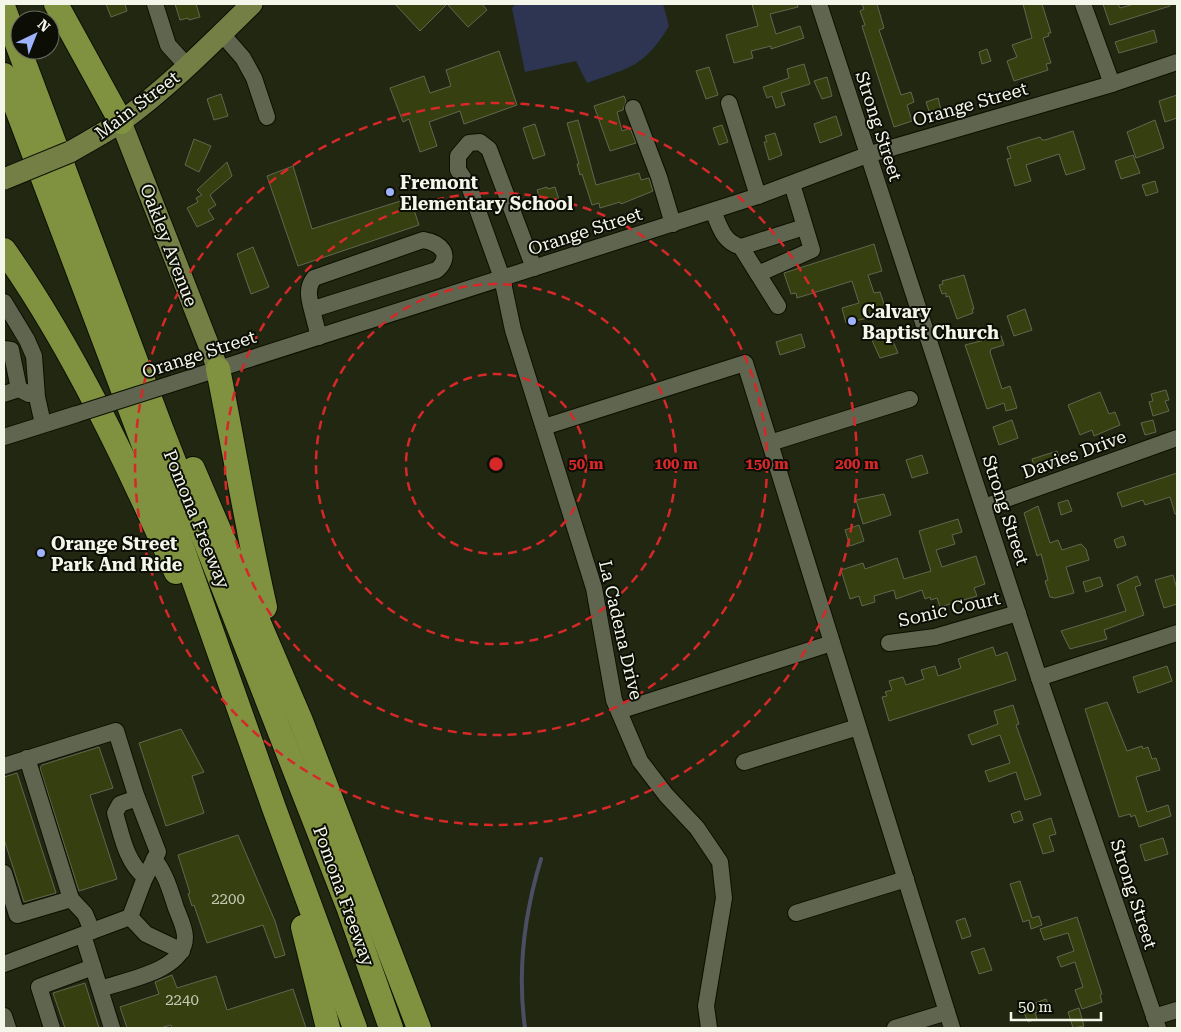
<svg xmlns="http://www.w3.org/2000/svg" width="1181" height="1032" viewBox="0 0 1181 1032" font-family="'Roboto Serif',serif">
  <rect width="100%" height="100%" fill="#222712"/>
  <path fill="#2d3552" d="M516 4H663L669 26C644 67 631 67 587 83L576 61 525 72 512 8Z"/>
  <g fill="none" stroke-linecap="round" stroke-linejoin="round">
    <path stroke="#4c4f63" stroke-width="4" d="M525 1028C517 970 524 915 541 859"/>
  </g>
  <g fill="#363f0f" stroke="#61674f">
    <polygon points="106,4 125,4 127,11 111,17"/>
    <polygon points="175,4 196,4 200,17 189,20 188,18 180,20"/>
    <polygon points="395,4 482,4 487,10 468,27 447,4 420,31"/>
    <polygon points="752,4 797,4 798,7 770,14 776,34 800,26 804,38 771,49 771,46 751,51 753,58 734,63 726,35 758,26"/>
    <polygon points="862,4 877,4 884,28 879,30 901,95 911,92 914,102 907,105 912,121 894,127 862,26 865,25 860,11 864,9"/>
    <polygon points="1023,4 1042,4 1051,33 1048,33 1049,36 1043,38 1051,63 1046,64 1048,70 1014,81 1007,61 1017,57 1012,45 1032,38"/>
    <polygon points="1103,4 1118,4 1120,8 1134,4 1169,4 1170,6 1110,25"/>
    <polygon points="1154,30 1157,42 1119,53 1115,42"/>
    <polygon points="987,49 991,61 982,64 979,52"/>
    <polygon points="499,51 517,105 464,124 460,111 429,122 437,146 420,152 409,119 403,122 390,88 424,76 430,93 451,86 446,70"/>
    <polygon points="804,64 810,84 781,93 785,105 776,108 772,96 767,98 763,87 789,78 787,69"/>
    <polygon points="709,67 718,95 706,99 696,71"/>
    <polygon points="827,77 832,96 822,99 814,81"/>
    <polygon points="221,94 228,116 214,120 207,99"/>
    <polygon points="1177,95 1177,118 1165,122 1159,101"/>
    <polygon points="624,96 626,101 623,110 617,112 622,131 630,128 636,143 610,151 594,106"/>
    <polygon points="938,98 941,110 930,114 926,102"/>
    <polygon points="836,116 842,135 820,143 814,124"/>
    <polygon points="578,120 596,185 639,173 641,180 649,178 653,191 621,204 620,202 600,208 599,203 592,205 582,174 580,175 577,164 579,164 567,123"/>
    <polygon points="1155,120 1164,148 1136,158 1127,132"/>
    <polygon points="535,124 545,155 533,159 523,128"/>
    <polygon points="722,125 728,142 719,145 713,128"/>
    <polygon points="1073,131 1085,169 1066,175 1059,154 1026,165 1031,181 1015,186 1007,159 1011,158 1007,147 1040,137 1042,140 1045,140"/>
    <polygon points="775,133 782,155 769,160 764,142 767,142 765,136"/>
    <polygon points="194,139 211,146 199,172 185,165"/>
    <polygon points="1133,155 1140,173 1121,179 1115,161"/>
    <polygon points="227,162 232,176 210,195 216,205 208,210 214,219 197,227 187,208 198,202 196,198 202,195 197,190"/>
    <polygon points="293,166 312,229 410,198 419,225 298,266 267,176"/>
    <polygon points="1155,181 1158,192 1146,196 1142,185"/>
    <polygon points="547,187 548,189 555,187 560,203 543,209 537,190"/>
    <polygon points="874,244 882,271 868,275 874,293 880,292 886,310 872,315 872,317 846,323 842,308 859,303 852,281 797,298 796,293 791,294 784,273"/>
    <polygon points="253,247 269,287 251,294 237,254"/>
    <polygon points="964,275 974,309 972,309 973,313 957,319 949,296 946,297 946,293 942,294 939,285 943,284 942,281"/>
    <polygon points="1025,309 1032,330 1014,336 1007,316"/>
    <polygon points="889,332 898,353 880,358 871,338"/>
    <polygon points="801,334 805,347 780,355 776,342"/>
    <polygon points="1001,336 1004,345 991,349 990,352 1002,389 1010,386 1017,408 1006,411 1004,403 987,409 965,345"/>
    <polygon points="1166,390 1169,400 1165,401 1169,411 1153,416 1149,402 1153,401 1151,394"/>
    <polygon points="1100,392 1109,414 1115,412 1120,425 1094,436 1092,430 1080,435 1068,405"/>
    <polygon points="1012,420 1018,438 999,445 993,427"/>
    <polygon points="1153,420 1156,432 1145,435 1141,423"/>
    <polygon points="1057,451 1061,463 1036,471 1032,459"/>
    <polygon points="922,455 928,473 912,478 906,460"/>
    <polygon points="1177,473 1177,514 1175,514 1170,497 1145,505 1143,500 1122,507 1117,493"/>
    <polygon points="884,494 891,515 863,524 856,500"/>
    <polygon points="1068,500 1072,511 1061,515 1058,503"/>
    <polygon points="1038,506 1050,543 1058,540 1062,550 1081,544 1086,549 1089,560 1066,567 1074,593 1055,598 1050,597 1045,581 1048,580 1041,554 1037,556 1024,513"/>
    <polygon points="958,519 962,532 952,535 955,544 936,550 942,567 976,556 985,584 974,588 977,596 940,607 937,598 931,600 930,597 925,599 922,590 896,599 894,590 874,596 875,602 862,606 859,596 850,599 841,570 863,563 865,569 897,558 904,579 931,571 919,531"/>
    <polygon points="859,525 864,541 850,546 845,530"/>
    <polygon points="1123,536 1126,545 1117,548 1114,540"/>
    <polygon points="1173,575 1177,589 1177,604 1164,608 1155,580"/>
    <polygon points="1137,576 1141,585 1135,587 1144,615 1104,630 1107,639 1070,649 1061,631 1126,611 1117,585"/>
    <polygon points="1100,577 1103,586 1086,592 1083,582"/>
    <polygon points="993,647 996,656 1007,652 1016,680 889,721 882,697 887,696 885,692 892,690 889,681 903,677 906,685 924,679 921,670 935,666 938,676 961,668 958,659"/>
    <polygon points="1167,666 1172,681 1138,693 1133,677"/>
    <polygon points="1107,702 1127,751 1142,746 1143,749 1148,747 1152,759 1156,758 1160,770 1136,777 1147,812 1168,805 1171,816 1139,827 1135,815 1131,817 1130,814 1119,817 1085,709"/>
    <polygon points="1013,705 1019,724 1016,725 1041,795 1025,800 1016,772 989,782 985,771 1010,763 1000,735 972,745 968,735 998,724 994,711"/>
    <polygon points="181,729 204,772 192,776 204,813 166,826 139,743"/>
    <polygon points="99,747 113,788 90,795 117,879 79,891 40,768 42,765"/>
    <polygon points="17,773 56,893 24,902 4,839 4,777"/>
    <polygon points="1020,811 1023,820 1014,823 1011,814"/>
    <polygon points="1051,818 1056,834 1049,836 1054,851 1043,854 1033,824"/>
    <polygon points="238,835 275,921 285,955 275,958 263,925 207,943 194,905 192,906 188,894 190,893 178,855"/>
    <polygon points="1163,838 1168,854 1145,861 1140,845"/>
    <polygon points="1020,881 1032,918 1039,916 1042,925 1031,929 1029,920 1023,922 1010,884"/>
    <polygon points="1077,917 1102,994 1100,995 1102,1002 1082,1009 1075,990 1083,987 1075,962 1061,967 1057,957 1074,951 1068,933 1044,940 1040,929"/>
    <polygon points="965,918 971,936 962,939 956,921"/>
    <polygon points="984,948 992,970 979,974 971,952"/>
    <polygon points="172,975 177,988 216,976 227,1010 293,989 306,1028 172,1028 171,1025 160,1028 127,1028 120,1007 159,994 155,982"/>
    <polygon points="85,983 99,1028 65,1028 53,993"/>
    <polygon points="1046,999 1050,1008 1035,1013 1037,1019 1028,1022 1022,1008"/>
    <polygon points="1079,1008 1084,1026 1073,1028 1068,1012"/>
  </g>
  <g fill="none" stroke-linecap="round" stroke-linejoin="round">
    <g stroke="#0c0f00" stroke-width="18">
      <g id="minor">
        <polyline points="155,4 168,45 188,67"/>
        <polyline points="819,4 1039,678 1158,1028"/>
        <polyline points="1083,4 1112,84"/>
        <polyline points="222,34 243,58 254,78 267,117"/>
        <polyline points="729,103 758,196"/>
        <polyline points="633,108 659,177 673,224"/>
        <path d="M713 211C720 227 723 242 741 247L778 306"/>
        <polyline points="741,247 804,227"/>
        <polyline points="534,268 489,149 480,142 469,143 458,156 458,170 469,186 502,278 513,330 594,588 614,700 640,761 666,795 697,828 720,862 724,898 706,1006 709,1028"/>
        <polyline points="758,274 812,250 792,184"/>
        <polyline points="4,302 27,340 34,356 37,397 43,424"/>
        <path d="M313 314C310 301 305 290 314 278L423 240C441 243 453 255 437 270L317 308 313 314 319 337"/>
        <polyline points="4,349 11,350 19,389"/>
        <polyline points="193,377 758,196 867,155 1112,84 1177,62"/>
        <polyline points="4,394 19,389 29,394"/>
        <polyline points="544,427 745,363 952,1028"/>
        <polyline points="4,437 77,414"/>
        <polyline points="770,443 910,399"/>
        <polyline points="984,507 1177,438"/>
        <polyline points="889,643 935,637 1018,613"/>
        <polyline points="1039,678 1177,633"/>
        <polyline points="619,711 832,643"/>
        <polyline points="744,762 858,727"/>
        <polyline points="4,766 116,731 136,795 158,852 144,880 130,917"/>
        <path d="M137 798 120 804 115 813C122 836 126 862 145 877"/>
        <polyline points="4,873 17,915 71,899 27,758"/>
        <polyline points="71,899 85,914 92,931"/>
        <polyline points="796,913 906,879"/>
        <polyline points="130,917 146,934 182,951"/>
        <polyline points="83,935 112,1028"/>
        <polyline points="4,964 130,917"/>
        <path d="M100 989C126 980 185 971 185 937 185 928 179 916 176 908 170 890 166 874 154 859"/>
        <polyline points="4,1016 8,1028"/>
        <polyline points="1154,1017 1177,1010"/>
        <polyline points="52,1028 39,987 93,967"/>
        <polyline points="895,1028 947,1012"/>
      </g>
    </g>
    <g stroke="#0c0f00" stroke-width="23">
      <g id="major">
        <polyline points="121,122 218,369"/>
        <path d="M70 152C87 142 106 132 122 121 169 87 211 44 252 4"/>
      </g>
    </g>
    <g stroke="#0c0f00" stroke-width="26">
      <g id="highway">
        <polyline points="56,4 121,122"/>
        <polyline points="4,9 161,428 349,909 391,1028"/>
        <polyline points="4,75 177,533 274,808 355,1028"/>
        <path d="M4 250C72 346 128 465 176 572"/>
        <path d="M218 369C234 448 247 528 265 607"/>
        <polyline points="193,469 301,721 419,1028"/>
        <polyline points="303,927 328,1028"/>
      </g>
    </g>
    <use href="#minor" stroke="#5f654e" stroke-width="16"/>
    <use href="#major" stroke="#737f45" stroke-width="21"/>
    <use href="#highway" stroke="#80913f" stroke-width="24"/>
    <g stroke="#0c0f00" stroke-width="18" stroke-linecap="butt">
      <polyline id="minor-bridge" points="77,414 193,377"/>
    </g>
    <g stroke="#0c0f00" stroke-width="23" stroke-linecap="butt">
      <polyline id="major-bridge" points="4,179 70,152"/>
    </g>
    <use href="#minor-bridge" stroke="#5f654e" stroke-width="16"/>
    <use href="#major-bridge" stroke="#737f45" stroke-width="21"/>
  </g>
  <g fill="none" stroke="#d62828" stroke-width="2.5" stroke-dasharray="9 6">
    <circle cx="496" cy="464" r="90"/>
    <circle cx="496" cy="464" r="180"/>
    <circle cx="496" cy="464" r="271"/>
    <circle cx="496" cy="464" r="361"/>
  </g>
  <g fill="#9fb3fd" stroke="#0c0e06" stroke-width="2">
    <circle cx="390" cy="192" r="5"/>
    <circle cx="852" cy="321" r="5"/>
    <circle cx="41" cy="553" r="5"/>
  </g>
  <g text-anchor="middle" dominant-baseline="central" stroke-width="4" stroke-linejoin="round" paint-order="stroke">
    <g font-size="15" fill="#c4c8b2">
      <text x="228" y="899">2200</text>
      <text x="182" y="1000">2240</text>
    </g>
    <g font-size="18" fill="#f3f6e9" stroke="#0c0e06">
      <text transform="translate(970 104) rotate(-16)">Orange Street</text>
      <text transform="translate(137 105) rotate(-37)">Main Street</text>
      <text transform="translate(879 126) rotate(72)">Strong Street</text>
      <text transform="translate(585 231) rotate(-18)">Orange Street</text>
      <text transform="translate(169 245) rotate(69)">Oakley Avenue</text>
      <text transform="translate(199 354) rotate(-18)">Orange Street</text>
      <text transform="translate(1074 454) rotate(-20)">Davies Drive</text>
      <text transform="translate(1006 510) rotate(72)">Strong Street</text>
      <text transform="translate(197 519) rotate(68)">Pomona Freeway</text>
      <text transform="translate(949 609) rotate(-13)">Sonic Court</text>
      <text transform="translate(621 630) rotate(77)">La Cadena Drive</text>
      <text transform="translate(1134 894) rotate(72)">Strong Street</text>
      <text transform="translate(344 896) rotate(70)">Pomona Freeway</text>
    </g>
    <g font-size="18" font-weight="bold" fill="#f3f6e9" stroke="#0c0e06" text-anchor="start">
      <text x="400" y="182">Fremont<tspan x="400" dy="21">Elementary School</tspan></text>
      <text x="862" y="311">Calvary<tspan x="862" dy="21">Baptist Church</tspan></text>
      <text x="51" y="543">Orange Street<tspan x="51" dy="21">Park And Ride</tspan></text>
    </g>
  </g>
  <circle cx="496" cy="464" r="8" fill="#d62828" stroke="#0c0e06" stroke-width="2.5"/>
  <g font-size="15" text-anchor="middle" font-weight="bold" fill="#d62828" stroke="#0c0e06" stroke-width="4" stroke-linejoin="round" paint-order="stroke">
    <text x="586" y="469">50 m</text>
    <text x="676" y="469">100 m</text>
    <text x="767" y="469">150 m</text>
    <text x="857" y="469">200 m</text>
  </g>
  <rect width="1181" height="1032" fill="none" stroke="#f3f6e9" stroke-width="10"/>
  <g transform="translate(35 35) rotate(43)"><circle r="24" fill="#0c0e06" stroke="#686b61"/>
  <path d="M0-4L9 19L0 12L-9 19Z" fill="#9fb3fd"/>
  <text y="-8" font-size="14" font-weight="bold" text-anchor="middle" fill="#f3f6e9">N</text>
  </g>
  <path d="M1011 1012v8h90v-8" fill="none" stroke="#f3f6e9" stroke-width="2.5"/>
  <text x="1018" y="1012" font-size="15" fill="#f3f6e9" stroke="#0c0e06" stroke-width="4" paint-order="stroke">50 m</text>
</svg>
